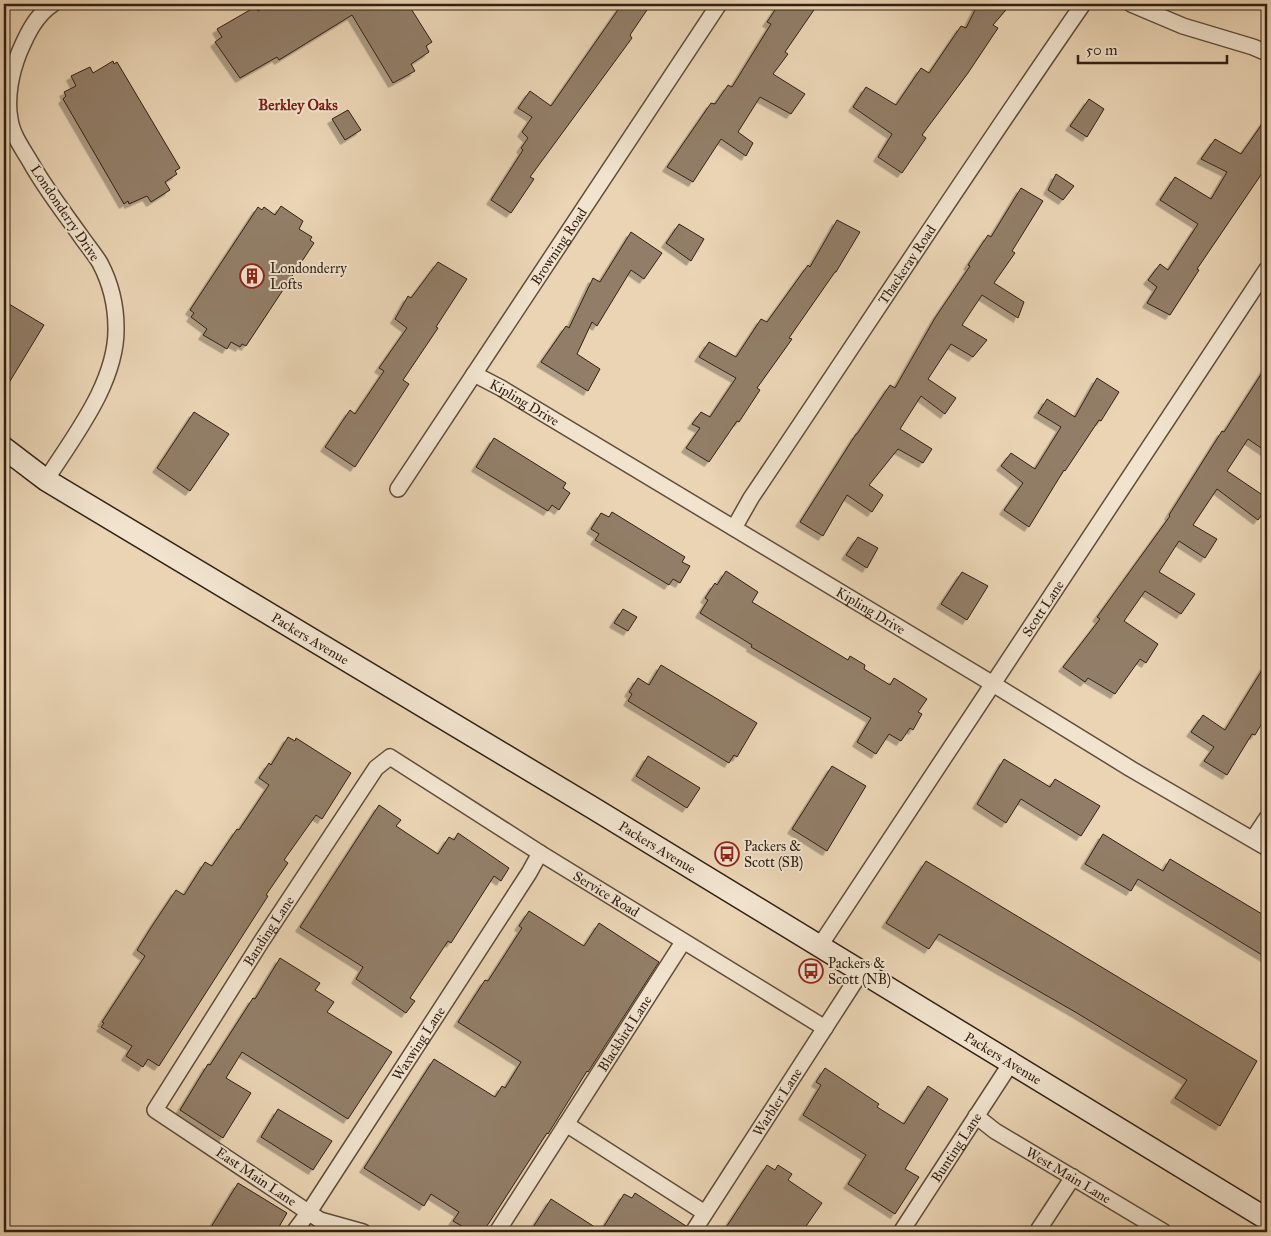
<svg xmlns="http://www.w3.org/2000/svg" width="1271" height="1236" viewBox="0 0 1271 1236" font-family="'IM FELL Great Primer',serif">
  <defs>
    <filter id="shadow"><feDropShadow dx="-4.5" dy="4.5" stdDeviation="0" flood-color="#0004"/></filter>
  </defs>
  <rect width="100%" height="100%" fill="#ead4b4"/>
  <filter id="stains"><feTurbulence type="fractalNoise" baseFrequency=".004" numOctaves="4"/><feColorMatrix values="0 0 0 0 .2 0 0 0 0 .09 0 0 0 0 .02 0 0 0 .5 -.17"/></filter>
  <radialGradient id="worn" r=".72"><stop offset=".6" stop-color="#630" stop-opacity="0"/><stop offset="1" stop-color="#630" stop-opacity=".3"/></radialGradient>
  <g fill="#927e67" stroke="#322013" filter="url(#shadow)">
    <polygon points="270,4 408,4 432,42 426,46 429,52 411,64 415,71 393,83 352,15 279,60 277,57 240,78 215,42 222,37 217,29 255,7 258,11"/>
    <polygon points="622,4 651,4 630,35 632,38 530,177 534,179 511,213 491,200 523,150 521,148 528,138 522,132 532,117 518,108 530,91 551,106"/>
    <polygon points="779,4 818,4 785,52 788,54 773,74 805,94 791,114 760,97 738,132 753,143 746,156 721,139 693,182 667,167 711,103 715,104 728,85 732,87 771,24 767,22"/>
    <polygon points="978,4 1011,4 993,25 998,28 968,73 922,135 926,138 902,173 878,157 892,134 853,107 866,87 896,105 921,68 929,73 961,26 966,28"/>
    <polygon points="113,61 114,64 117,62 180,168 175,171 177,174 165,182 170,190 151,202 147,196 129,204 128,201 124,204 63,99 66,96 64,92 76,86 71,76 90,67 93,73"/>
    <polygon points="1089,99 1104,109 1087,137 1070,126"/>
    <polygon points="348,110 361,130 345,140 332,119"/>
    <polygon points="1267,117 1267,166 1197,269 1199,270 1170,315 1147,303 1157,287 1148,280 1160,264 1168,270 1198,224 1160,200 1175,177 1211,199 1227,172 1201,159 1215,139 1241,154"/>
    <polygon points="1056,174 1074,186 1063,200 1048,190"/>
    <polygon points="1021,188 1043,201 1012,251 1015,253 994,283 1024,302 1018,318 982,295 962,325 987,340 973,357 951,344 928,379 956,398 945,414 921,396 900,429 932,449 923,463 898,449 869,485 883,495 872,512 847,495 823,536 800,522 856,434 857,434 890,385 895,388 935,318 970,266 968,265 988,235 991,237"/>
    <polygon points="281,206 303,221 299,229 312,237 310,240 314,243 246,346 242,344 240,347 231,342 227,349 203,335 207,329 191,317 194,313 190,310 258,207 262,210 264,207 275,215"/>
    <polygon points="837,220 860,232 836,272 835,272 789,338 792,339 757,388 760,390 739,422 737,421 709,462 686,448 700,428 692,424 701,412 710,417 736,378 699,357 709,342 736,357 761,319 767,322 808,265 810,267"/>
    <polygon points="679,224 704,239 691,261 666,243"/>
    <polygon points="631,232 662,253 644,279 631,270 597,326 592,322 577,354 600,369 588,391 541,362 566,326 569,328 593,278 600,282"/>
    <polygon points="438,262 467,279 436,327 438,328 403,380 409,384 355,467 325,447 350,410 355,414 384,371 379,368 407,328 395,319 408,296 411,298"/>
    <polygon points="4,301 44,325 4,391"/>
    <polygon points="1267,365 1267,452 1248,439 1227,471 1267,498 1267,507 1258,520 1217,489 1193,525 1217,539 1205,558 1179,541 1159,572 1195,594 1181,614 1145,591 1124,621 1158,644 1146,663 1140,659 1115,694 1088,678 1085,682 1063,667 1100,619 1097,617 1170,516 1169,515 1222,431 1224,432"/>
    <polygon points="1097,378 1119,392 1101,421 1099,420 1065,471 1064,470 1029,527 1004,510 1023,483 1001,466 1011,453 1035,469 1061,427 1038,413 1047,399 1075,417"/>
    <polygon points="194,412 229,434 190,491 157,468"/>
    <polygon points="494,438 566,483 563,488 570,493 559,510 552,505 548,511 476,467"/>
    <polygon points="612,512 685,557 682,562 690,566 680,583 673,579 669,585 595,540 599,534 591,529 601,513 609,517"/>
    <polygon points="858,537 878,548 867,568 846,555"/>
    <polygon points="726,571 758,592 752,602 848,660 850,656 865,665 864,669 890,685 894,678 927,699 918,712 922,714 913,730 910,728 901,741 889,734 876,754 857,742 871,718 751,647 752,645 700,613 708,600 705,598 715,583 717,585"/>
    <polygon points="962,572 988,586 967,620 941,604"/>
    <polygon points="623,609 637,617 628,631 614,623"/>
    <polygon points="1267,662 1267,715 1255,735 1252,734 1227,775 1204,761 1214,747 1191,732 1203,715 1225,730"/>
    <polygon points="661,665 757,723 737,757 734,755 729,763 628,701 632,694 629,692 638,678 649,685"/>
    <polygon points="288,737 295,741 296,738 351,773 322,819 316,815 284,860 288,863 266,895 268,896 159,1066 148,1059 143,1067 126,1056 132,1046 101,1027 104,1023 102,1022 145,956 137,950 152,926 176,890 184,895 205,862 212,866 237,829 239,830 269,785 259,778 269,763 271,765"/>
    <polygon points="648,756 700,788 687,808 636,776"/>
    <polygon points="1004,759 1050,787 1055,779 1100,806 1081,836 1021,799 1006,823 977,804"/>
    <polygon points="832,766 866,786 827,851 792,829"/>
    <polygon points="379,805 401,820 396,826 438,854 449,837 454,840 458,833 509,868 501,881 494,876 451,943 448,941 410,998 415,1001 406,1013 356,979 363,967 300,927"/>
    <polygon points="1103,834 1163,871 1170,859 1267,917 1267,958 1138,879 1131,891 1085,864"/>
    <polygon points="926,861 1257,1061 1220,1126 1175,1098 1187,1080 1077,1013 939,934 929,949 886,923"/>
    <polygon points="529,911 584,946 599,923 659,962 588,1072 587,1071 548,1134 547,1133 489,1223 482,1232 472,1232 453,1221 459,1212 431,1194 424,1206 364,1168 434,1059 495,1097 502,1086 505,1088 521,1062 458,1022 485,980 488,981 522,928 519,926"/>
    <polygon points="280,958 320,983 315,990 334,1002 327,1012 392,1052 348,1119 242,1052 226,1078 251,1093 223,1138 180,1110 208,1064 210,1065 253,998 255,999"/>
    <polygon points="825,1068 879,1104 877,1107 904,1124 928,1086 948,1099 905,1169 919,1177 895,1214 848,1184 866,1155 803,1115 821,1085 816,1082"/>
    <polygon points="278,1109 332,1141 313,1170 261,1137"/>
    <polygon points="767,1165 775,1170 778,1165 792,1174 788,1180 822,1203 802,1232 723,1232"/>
    <polygon points="238,1183 287,1213 276,1232 220,1232 211,1227"/>
    <polygon points="635,1193 686,1226 684,1232 530,1232 551,1199 601,1231 624,1194 632,1198"/>
  </g>
  <g fill="none" stroke-linecap="round" stroke-linejoin="round">
    <g stroke="#604d3b" stroke-width="18">
      <g id="street">
        <polyline points="1131,4 1183,26 1253,47 1267,53"/>
        <path id="s1" d="M474 374 501 388 993 684 1131 769 1267 848"/>
        <path d="M46 480C74 436 117 382 116 328 116 306 110 282 100 263 94 253 86 244 80 235 63 211 45 188 31 163 23 149 12 135 10 119 6 98 11 73 19 53 27 34 36 15 53 4"/>
        <path id="s2" d="M398 489 719 4"/>
        <path id="s3" d="M734 528 751 498C862 333 970 167 1083 4"/>
        <polyline points="1253,839 1267,818"/>
        <path id="s4" d="M819 947 1267 269"/>
        <path id="s5" d="M976 1116 995 1131 1164 1232"/>
        <polyline points="566,1124 705,1213"/>
        <path id="s6" d="M294 1232 309 1212 529 873 540 853"/>
        <path id="s7" d="M363 1232 320 1220 155 1110 261 942 376 768 390 757 540 853 825 1028"/>
        <path id="s8" d="M497 1232 683 942"/>
        <path id="s9" d="M693 1232 861 972"/>
        <path id="s10" d="M901 1232 1011 1063"/>
        <polyline points="1037,1232 1073,1177"/>
      </g>
    </g>
    <g stroke="#322013" stroke-width="24">
      <g id="secondary">
        <path id="s11" d="M4 448 46 480 593 808 1267 1219"/>
      </g>
    </g>
    <use href="#street" stroke="#f1e3ce" stroke-width="15"/>
    <use href="#secondary" stroke="#f1e3ce" stroke-width="21"/>
  </g>
  <defs>
    <g id="building-ring" transform="scale(1.25)"><circle r="9.5" fill="#f1e3ce" stroke="#8f2418" stroke-width="1.5"/><path d="M-4-6H4V6H1V3H-1V6H-4ZM-2.5-4.3h1.7v1.8h-1.7ZM.8-4.3h1.7v1.8H.8ZM-2.5-1h1.7V.8h-1.7ZM.8-1h1.7V.8H.8Z" fill="#8f2418"/></g>
    <g id="bus-ring" transform="scale(1.25)"><circle r="9.5" fill="#f1e3ce" stroke="#8f2418" stroke-width="1.5"/><path d="M-5-6H5V4H4V6H2V4H-2V6H-4V4H-5ZM-3.5-4V0h7V-4ZM-3.5 1.2v1.5H-2V1.2ZM2 1.2v1.5H3.5V1.2Z" fill="#8f2418"/></g>
  </defs>
  <g fill-rule="evenodd">
    <use href="#building-ring" x="252" y="276"/>
    <use href="#bus-ring" x="727" y="854"/>
    <use href="#bus-ring" x="811" y="971"/>
  </g>
  <g text-anchor="middle" dominant-baseline="central" stroke-width="4" stroke-linejoin="round" paint-order="stroke">
    <g font-size="14" fill="#322013" stroke="#f1e3ce">
      <text transform="translate(65 213) rotate(56)">Londonderry Drive</text>
      <text stroke="none"><textPath href="#s2" startOffset="291">Browning Road</textPath></text>
      <text stroke="none"><textPath href="#s3" startOffset="315">Thackeray Road</textPath></text>
      <text stroke="none"><textPath href="#s1" startOffset="58">Kipling Drive</textPath></text>
      <text stroke="none"><textPath href="#s4" startOffset="406">Scott Lane</textPath></text>
      <text stroke="none"><textPath href="#s1" startOffset="462">Kipling Drive</textPath></text>
      <text stroke="none"><textPath href="#s11" startOffset="361">Packers Avenue</textPath></text>
      <text stroke="none"><textPath href="#s11" startOffset="766">Packers Avenue</textPath></text>
      <text stroke="none"><textPath href="#s7" startOffset="924">Service Road</textPath></text>
      <text stroke="none"><textPath href="#s7" startOffset="455">Banding Lane</textPath></text>
      <text stroke="none"><textPath href="#s8" startOffset="236">Blackbird Lane</textPath></text>
      <text stroke="none"><textPath href="#s6" startOffset="226">Waxwing Lane</textPath></text>
      <text stroke="none"><textPath href="#s11" startOffset="1171">Packers Avenue</textPath></text>
      <text stroke="none"><textPath href="#s9" startOffset="155">Warbler Lane</textPath></text>
      <text stroke="none"><textPath href="#s10" startOffset="101">Bunting Lane</textPath></text>
      <text stroke="none"><textPath href="#s5" startOffset="110">West Main Lane</textPath></text>
      <text transform="translate(256 1177) rotate(34)">East Main Lane</text>
    </g>
    <g font-size="14" fill="#322013" stroke="#f1e3ce" text-anchor="start">
      <text x="270" y="268">Londonderry<tspan x="270" dy="16">Lofts</tspan></text>
      <text x="744" y="846">Packers &amp;<tspan x="744" dy="16">Scott (SB)</tspan></text>
      <text x="828" y="963">Packers &amp;<tspan x="828" dy="16">Scott (NB)</tspan></text>
    </g>
    <g font-size="15" font-weight="bold" fill="#7a1f14" stroke="#f1e3ce">
      <text x="298" y="105">Berkley Oaks</text>
    </g>
  </g>
  <rect width="1271" height="1236" fill="none" stroke="#ead4b4" stroke-width="20"/>
  <rect x="5" y="5" width="1261" height="1226" fill="none" stroke="#322013" stroke-width="2.5"/>
  <rect x="10" y="10" width="1251" height="1216" fill="none" stroke="#322013"/>
  <path d="M1078 55v8h149v-8" fill="none" stroke="#322013" stroke-width="2.5"/>
  <text x="1086" y="55" font-size="15" fill="#322013" stroke="#f1e3ce" stroke-width="4" paint-order="stroke">50 m</text>
  <rect width="100%" height="100%" filter="url(#stains)"/>
  <rect width="100%" height="100%" fill="url(#worn)"/>
</svg>
